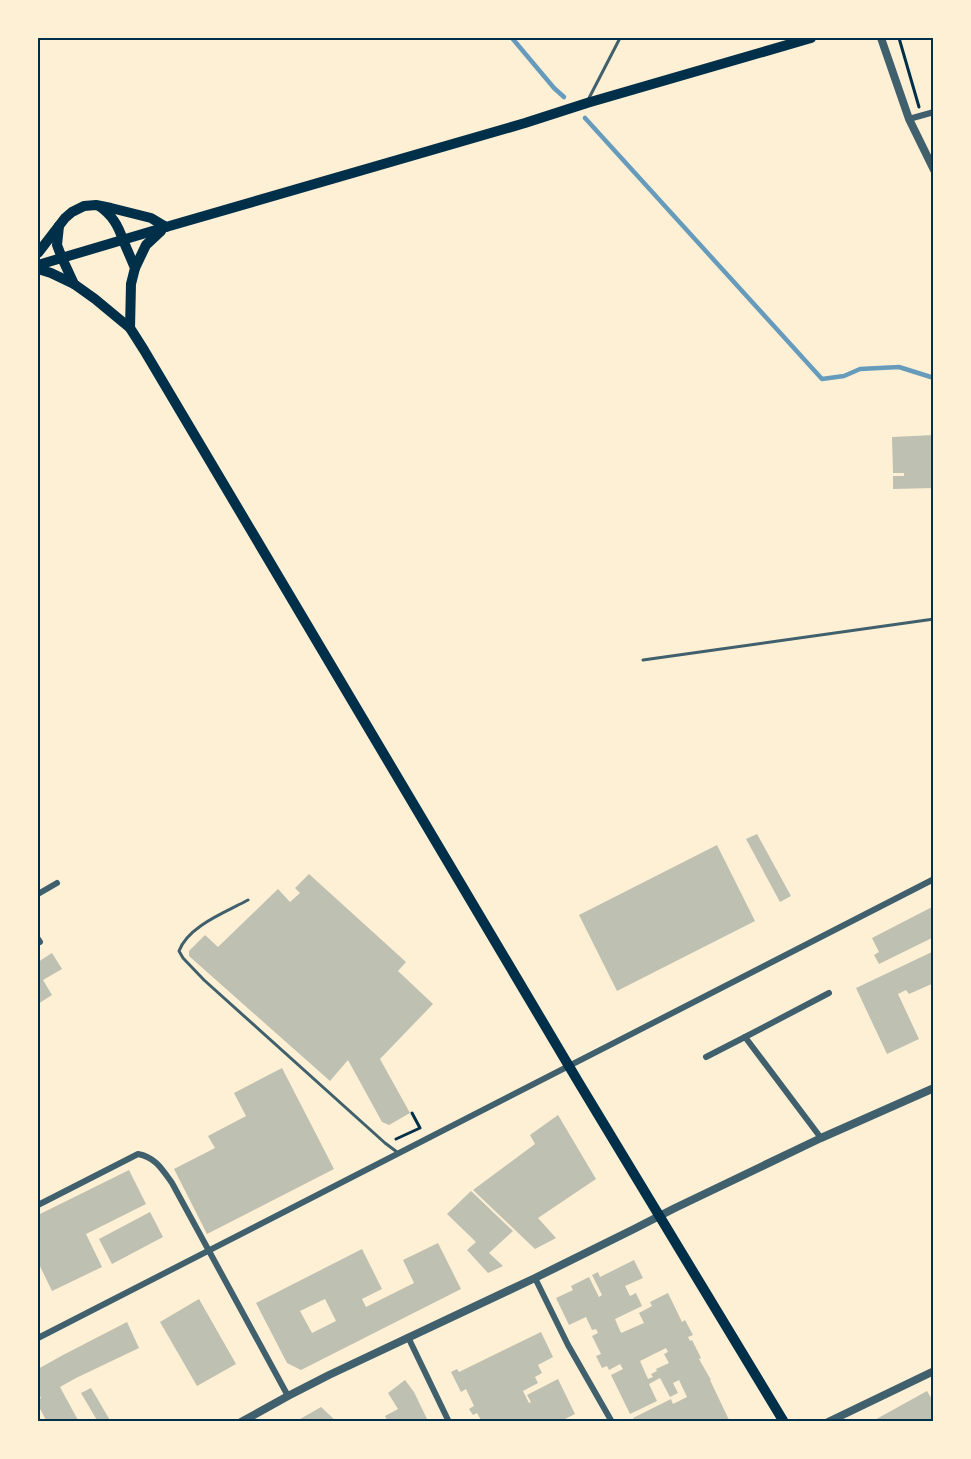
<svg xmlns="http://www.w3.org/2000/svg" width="971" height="1459" viewBox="0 0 971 1459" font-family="'Archivo Narrow',sans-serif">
  <rect width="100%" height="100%" fill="#fdf0d5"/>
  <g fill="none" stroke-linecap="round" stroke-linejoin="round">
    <g stroke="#669bbc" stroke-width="4.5">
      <polyline points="512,38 554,88 564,97"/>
      <polyline points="585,118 822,379 844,376 860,369 899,367 934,378"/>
    </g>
  </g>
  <g fill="#bec0b2" fill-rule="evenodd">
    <polygon points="934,435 934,488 893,489 893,476 904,476 904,473 893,473 892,437"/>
    <polygon points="757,834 791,896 780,902 746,839"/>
    <polygon points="717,845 755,921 617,991 579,915"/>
    <polygon points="309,874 406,962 398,971 433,1004 380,1059 410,1113 389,1125 382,1122 348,1060 330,1081 189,956 189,951 205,935 218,947 278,889 290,902 300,893 295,888"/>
    <polygon points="934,906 934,937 879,964 874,955 879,952 872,938"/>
    <polygon points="934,951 934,983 909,994 906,990 898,994 919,1039 887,1054 856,988"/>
    <polygon points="52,953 62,969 43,980 52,995 38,1004 38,962"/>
    <polygon points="282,1068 334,1169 207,1234 174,1169 215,1148 208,1136 246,1116 234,1093"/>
    <polygon points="558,1115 596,1179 538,1218 556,1238 535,1249 473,1190 535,1144 530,1135"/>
    <polygon points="129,1170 146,1204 86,1234 102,1267 52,1291 38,1262 38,1215"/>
    <polygon points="471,1191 513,1231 489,1253 503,1266 488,1273 467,1250 476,1242 447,1214"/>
    <polygon points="150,1212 163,1237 112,1264 99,1239"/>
    <path d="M438 1243 461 1289 301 1370 287 1363 256 1303 362 1249 382 1289 362 1299 366 1307 414 1283 403 1260ZM325 1299 336 1321 312 1333 300 1311Z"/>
    <path d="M634 1260 643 1278 625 1286 630 1296 636 1293 642 1306 615 1319 621 1333 644 1323 639 1313 652 1306 650 1302 668 1293 682 1322 685 1320 693 1335 688 1337 690 1341 692 1340 701 1358 699 1359 711 1380H710L730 1422H635L633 1418 671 1399 673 1404 687 1397 679 1380 673 1383 678 1393 670 1397 660 1378 649 1384 657 1401 630 1414 611 1375 623 1369 620 1364 609 1370 607 1366 602 1368 596 1356 601 1354 592 1336 598 1333 596 1329 592 1330 586 1317 569 1325 556 1298 573 1290 571 1286 589 1277 599 1297 602 1295 592 1275 598 1272 600 1277ZM666 1348 668 1352 664 1354 669 1363 656 1369 657 1371 651 1374 653 1377 648 1379 640 1361Z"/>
    <polygon points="199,1299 236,1364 197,1386 160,1322"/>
    <polygon points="127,1322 139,1348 76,1378 60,1387 79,1422 47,1422 38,1405 38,1400 41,1398 38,1392 38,1369 63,1355"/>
    <polygon points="541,1332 553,1357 538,1365 542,1373 535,1377 538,1383 523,1391 529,1403 531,1402 527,1395 558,1379 575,1414 559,1422 545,1422 544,1419 538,1422 482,1422 477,1413 473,1415 469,1409 474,1406 466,1389 461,1392 451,1372 457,1369 459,1372"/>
    <polygon points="405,1380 414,1392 427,1419 422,1422 388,1422 385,1416 398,1409 388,1393"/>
    <polygon points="91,1388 111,1422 98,1422 81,1393"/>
    <polygon points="927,1391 934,1403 934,1422 871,1422"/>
    <polygon points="321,1407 337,1422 295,1422"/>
  </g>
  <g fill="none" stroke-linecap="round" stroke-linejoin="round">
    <g stroke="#003049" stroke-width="3">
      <polyline points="899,38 919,107"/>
      <polyline points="396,1139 420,1128 412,1113"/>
    </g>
    <g stroke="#3f606c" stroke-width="3">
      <polyline points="588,100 620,38"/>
      <polyline points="643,660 934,619"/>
      <path d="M248 900C226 912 188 926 179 951L183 958 204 980 385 1143 397 1152"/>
    </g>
    <g stroke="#3f606c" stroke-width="6">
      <polyline points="909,119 934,112"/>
      <polyline points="38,894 57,883"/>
      <polyline points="38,939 40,942"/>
      <polyline points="706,1057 745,1037"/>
      <polyline points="821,1138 745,1037 829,993"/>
      <path d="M38 1205 138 1154C155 1157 162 1169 172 1183L288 1396"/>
      <polyline points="535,1278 568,1345 612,1422"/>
      <polyline points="408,1337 449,1422"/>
      <polyline points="38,1338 934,879"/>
    </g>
    <g stroke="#3f606c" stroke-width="8">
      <polyline points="881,38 909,119 934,170"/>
      <polyline points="241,1422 288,1396 329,1375 535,1278 634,1229 675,1208 821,1138 934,1088"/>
      <polyline points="828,1422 934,1371"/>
    </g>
    <g stroke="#003049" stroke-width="10">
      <polyline points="123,240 135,268 131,284 130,328"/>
      <polyline points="62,258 74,284 95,299 130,328 144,350 579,1083 784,1422"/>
    </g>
    <g stroke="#003049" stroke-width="10">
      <path d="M99 206C112 215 118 225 123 240"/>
      <polyline points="59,226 57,245 62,258"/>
      <polyline points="38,253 65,218 72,212 84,206 96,205 111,208 151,218 166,227"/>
      <polyline points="38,265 166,227 525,123 587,103 811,38"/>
      <polyline points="135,268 146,245 161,231"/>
      <polyline points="38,269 51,273 74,284"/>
    </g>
  </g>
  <rect width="971" height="1459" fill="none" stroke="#fdf0d5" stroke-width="78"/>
  <rect x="39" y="39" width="893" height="1381" fill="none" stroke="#003049" stroke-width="2"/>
</svg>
